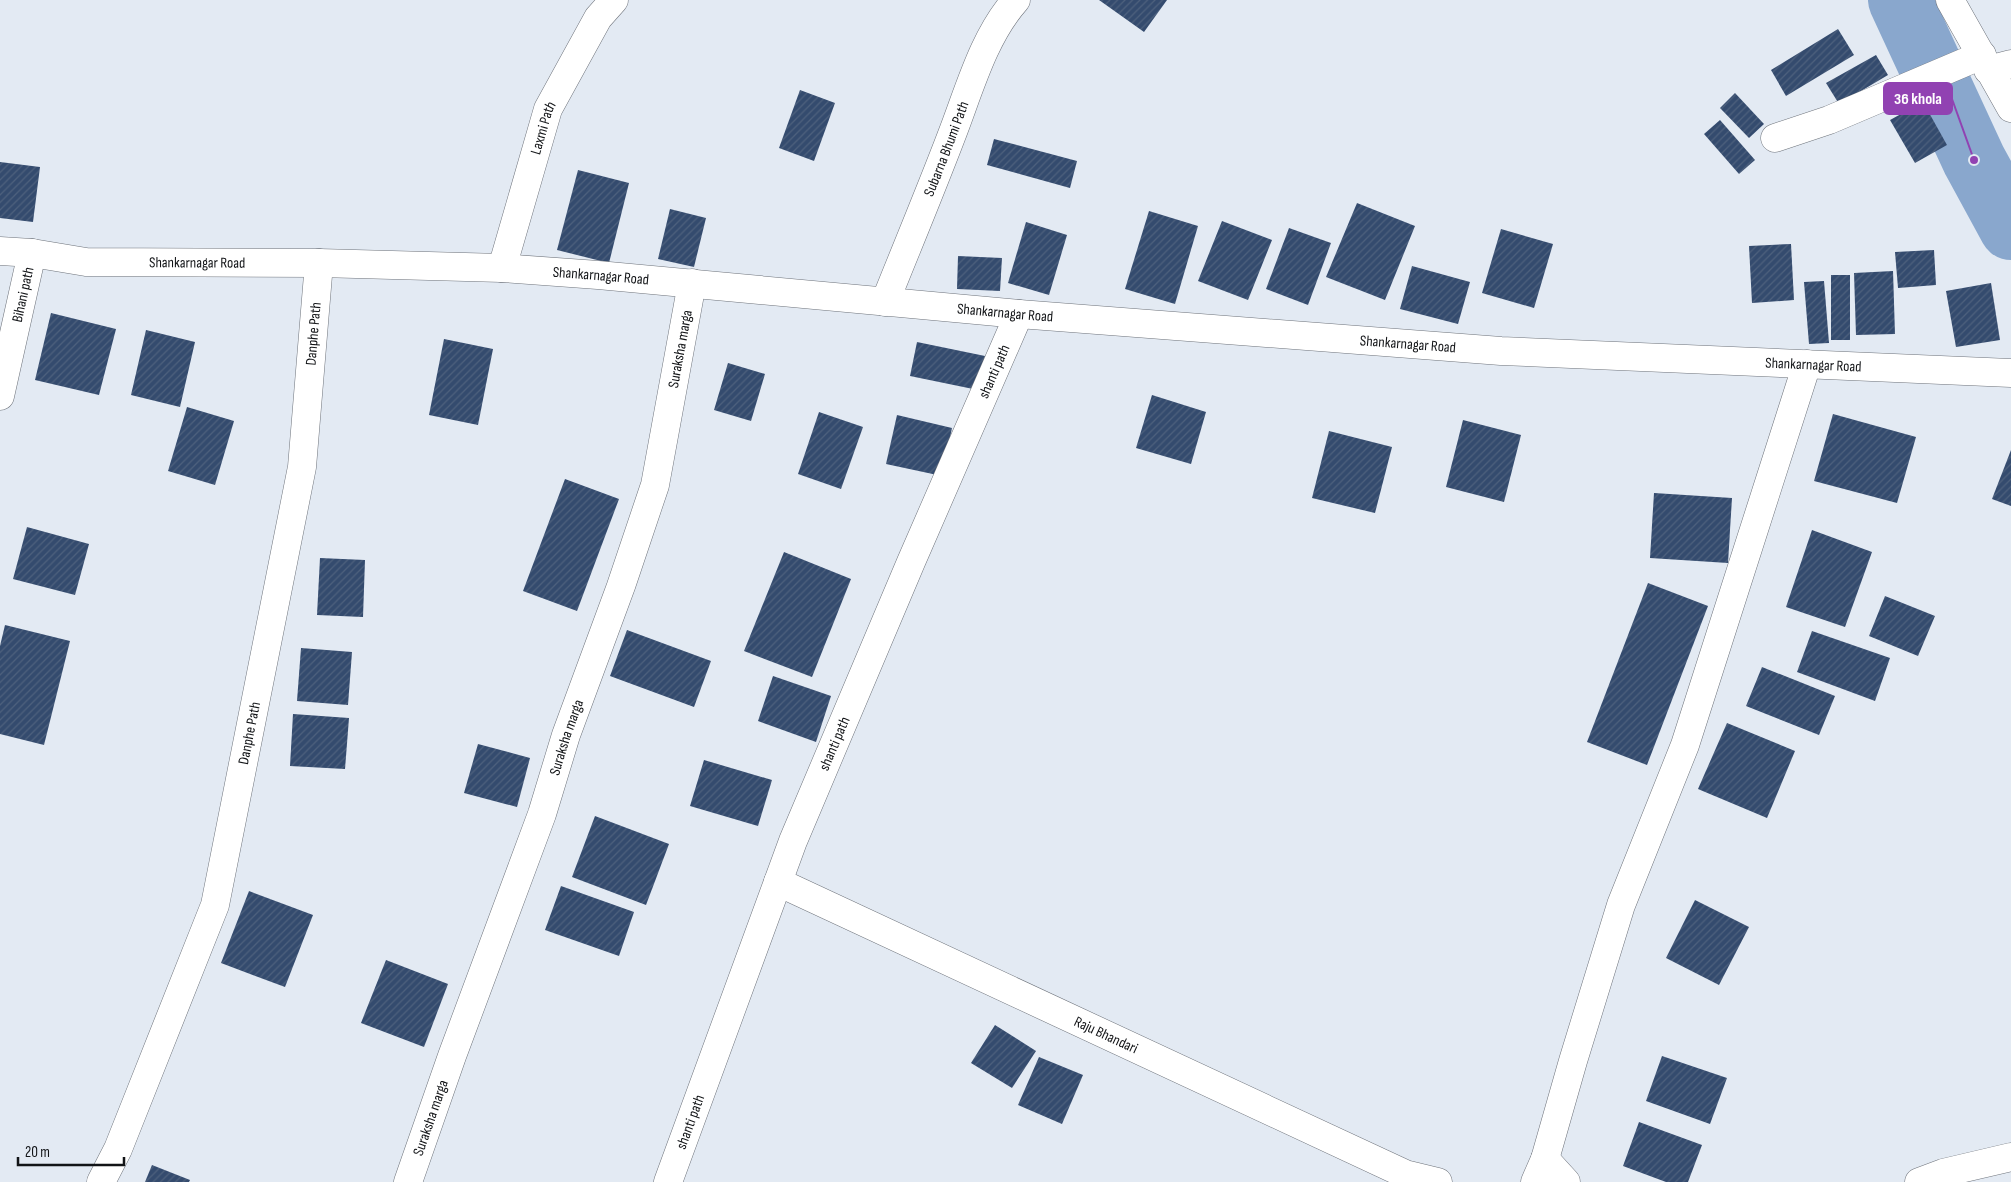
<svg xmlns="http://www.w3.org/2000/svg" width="2011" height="1182" viewBox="0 0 2011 1182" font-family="'Sofia Sans Condensed',sans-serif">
  <defs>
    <pattern id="building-hatch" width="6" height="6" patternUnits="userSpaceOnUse" patternTransform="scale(1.25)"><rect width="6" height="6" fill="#344b6e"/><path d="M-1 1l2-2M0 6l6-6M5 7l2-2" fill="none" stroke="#4e617d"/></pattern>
  </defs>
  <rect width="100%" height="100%" fill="#e3eaf3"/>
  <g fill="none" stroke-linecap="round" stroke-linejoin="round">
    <polyline stroke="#89a7cd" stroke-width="64" points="1900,0 1974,160 2011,228"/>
  </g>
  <g fill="url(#building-hatch)">
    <polygon points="1099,0 1167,0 1144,32"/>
    <polygon points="1838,29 1854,55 1786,96 1771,70"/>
    <polygon points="1876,55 1888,75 1839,104 1826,83"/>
    <polygon points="800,90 835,103 814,161 779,148"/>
    <polygon points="1735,93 1764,124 1749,138 1720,108"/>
    <polygon points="1923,102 1947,145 1915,163 1890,120"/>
    <polygon points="1720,120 1755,160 1739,174 1704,134"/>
    <polygon points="994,139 1077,161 1070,188 987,165"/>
    <polygon points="0,162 40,167 33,222 0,218"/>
    <polygon points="578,170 629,183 609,263 557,250"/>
    <polygon points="1357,203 1415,226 1385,300 1326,277"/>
    <polygon points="670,209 706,218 694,267 658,259"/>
    <polygon points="1149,211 1198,226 1175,304 1125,289"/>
    <polygon points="1222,221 1272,240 1248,300 1198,281"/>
    <polygon points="1026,222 1067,235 1049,295 1008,283"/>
    <polygon points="1289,228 1331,243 1308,305 1266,289"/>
    <polygon points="1501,229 1553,244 1534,308 1482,293"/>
    <polygon points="1791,244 1794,300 1752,303 1749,246"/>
    <polygon points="1934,250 1936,285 1898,288 1895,252"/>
    <polygon points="958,256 1002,258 1000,291 957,289"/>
    <polygon points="1412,266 1470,282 1458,324 1400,309"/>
    <polygon points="1893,271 1895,334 1856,335 1854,273"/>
    <rect x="1831" y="275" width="19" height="65"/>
    <polygon points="1824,281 1829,343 1809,344 1804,282"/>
    <polygon points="1991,283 2000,340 1956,347 1946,291"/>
    <polygon points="51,313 116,329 99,395 35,380"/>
    <polygon points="146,330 195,342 180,407 131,395"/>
    <polygon points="444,339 493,349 478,425 429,415"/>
    <polygon points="917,342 985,356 978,390 910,376"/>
    <polygon points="728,363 765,374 751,421 714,410"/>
    <polygon points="1152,395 1206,412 1191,464 1136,448"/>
    <polygon points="187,407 234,421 215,485 168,471"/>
    <polygon points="819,412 863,427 841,489 798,474"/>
    <polygon points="1833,414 1916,437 1897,503 1814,481"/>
    <polygon points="897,415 952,428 942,476 886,464"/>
    <polygon points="1463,420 1521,435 1504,502 1446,487"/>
    <polygon points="1329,431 1392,447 1375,513 1312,498"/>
    <polygon points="2011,450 2011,506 1992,499"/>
    <polygon points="565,479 619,499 577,611 523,591"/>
    <polygon points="1654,493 1732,498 1728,563 1650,558"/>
    <polygon points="27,527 89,544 75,595 13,579"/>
    <polygon points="1812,530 1872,552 1845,627 1786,607"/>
    <polygon points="784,552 851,579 812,677 744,651"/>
    <polygon points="320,558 365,560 363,617 317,615"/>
    <polygon points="1648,583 1708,606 1647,765 1587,742"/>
    <polygon points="1885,596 1935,616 1918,656 1869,636"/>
    <polygon points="5,625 70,641 44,745 0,734 0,646"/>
    <polygon points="627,630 711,661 694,707 610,676"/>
    <polygon points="1812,631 1890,658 1875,701 1797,672"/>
    <polygon points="301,648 352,652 348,705 297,701"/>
    <polygon points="1762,667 1835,696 1819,735 1746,706"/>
    <polygon points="773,676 831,696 816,742 758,721"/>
    <polygon points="293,714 349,718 345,769 290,766"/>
    <polygon points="1727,723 1795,751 1767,818 1698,789"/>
    <polygon points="478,744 530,758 517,807 464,793"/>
    <polygon points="704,760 772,780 758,826 690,806"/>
    <polygon points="595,816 669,844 646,905 572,877"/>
    <polygon points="561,886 634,912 619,956 545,930"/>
    <polygon points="249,891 313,915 285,987 221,963"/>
    <polygon points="1695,900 1749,927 1719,985 1666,958"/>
    <polygon points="386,960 448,984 424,1047 361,1023"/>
    <polygon points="995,1025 1036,1051 1012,1088 971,1063"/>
    <polygon points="1662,1056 1727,1078 1710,1124 1646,1101"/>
    <polygon points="1039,1057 1083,1075 1062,1124 1018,1105"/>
    <polygon points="1639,1122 1702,1145 1688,1182 1666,1182 1623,1166"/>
    <polygon points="152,1165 190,1180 189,1182 145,1182"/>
  </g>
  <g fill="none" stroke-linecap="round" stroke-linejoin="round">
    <g stroke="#6e737b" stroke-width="29">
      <g id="street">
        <polyline points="1950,0 2011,108"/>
        <polyline points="1988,70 2011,64"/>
        <polyline points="1775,138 1829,120 1982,55"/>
        <path id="s1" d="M502 268 548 109 598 18 614 0"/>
        <path id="s2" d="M885 302C907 247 930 192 951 137 969 91 983 37 1016 0"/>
        <path id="s3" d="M0 396 32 253"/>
        <path id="s4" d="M778 882 1405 1174 1438 1182"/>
        <polyline points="1545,1159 1566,1182"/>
        <path id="s5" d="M101 1182 118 1149 215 905 302 467 319 263"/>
        <path id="s6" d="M408 1182 452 1056 542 814 566 735 621 586 655 485 692 283"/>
        <path id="s7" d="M668 1182 793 841 911 562 1019 314"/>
        <polyline points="1535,1182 1545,1159 1573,1061 1621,905 1685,745 1807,364"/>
        <polyline points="1919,1182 1943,1173 2011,1157"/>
      </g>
    </g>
    <g stroke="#6e737b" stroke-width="29">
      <g id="secondary">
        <path id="s8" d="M0 251 32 253 86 262 319 263 502 268 598 275 1019 314 1501 351 2011 373"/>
      </g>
    </g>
    <use href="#street" stroke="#fff" stroke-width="28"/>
    <use href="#secondary" stroke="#fff" stroke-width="28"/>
  </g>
  <g text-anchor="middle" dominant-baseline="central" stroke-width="5" stroke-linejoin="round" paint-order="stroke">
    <g font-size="15" fill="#121417" stroke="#e3eaf3">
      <text stroke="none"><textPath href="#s1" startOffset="146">Laxmi Path</textPath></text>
      <text stroke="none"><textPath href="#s2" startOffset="165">Subarna Bhumi Path</textPath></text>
      <text stroke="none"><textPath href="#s8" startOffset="198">Shankarnagar Road</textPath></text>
      <text stroke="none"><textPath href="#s8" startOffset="602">Shankarnagar Road</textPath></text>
      <text stroke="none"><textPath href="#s3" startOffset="104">Bihani path</textPath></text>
      <text stroke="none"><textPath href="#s8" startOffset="1008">Shankarnagar Road</textPath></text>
      <text stroke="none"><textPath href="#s5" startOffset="880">Danphe Path</textPath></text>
      <text stroke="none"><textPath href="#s8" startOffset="1412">Shankarnagar Road</textPath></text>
      <text stroke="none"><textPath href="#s6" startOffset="878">Suraksha marga</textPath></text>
      <text stroke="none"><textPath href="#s8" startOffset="1818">Shankarnagar Road</textPath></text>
      <text stroke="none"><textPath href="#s7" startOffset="874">shanti path</textPath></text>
      <text stroke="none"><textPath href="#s5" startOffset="475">Danphe Path</textPath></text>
      <text stroke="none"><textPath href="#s6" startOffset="472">Suraksha marga</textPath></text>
      <text stroke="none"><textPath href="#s7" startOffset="469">shanti path</textPath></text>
      <text stroke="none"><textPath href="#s4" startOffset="362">Raju Bhandari</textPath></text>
      <text stroke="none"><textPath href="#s6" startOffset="68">Suraksha marga</textPath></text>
      <text stroke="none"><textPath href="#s7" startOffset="64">shanti path</textPath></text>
    </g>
  </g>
  <path fill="none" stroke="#9142b2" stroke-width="2" d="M1974 160L1952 99"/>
  <circle fill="#9142b2" stroke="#e3eaf3" stroke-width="2" cx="1974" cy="160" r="5"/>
  <rect fill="#9142b2" stroke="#9142b2" stroke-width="2" x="1884" y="83" width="68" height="31" rx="5"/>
  <g font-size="16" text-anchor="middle" font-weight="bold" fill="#fff">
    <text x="1918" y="104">36 khola</text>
  </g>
  <path d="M18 1157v8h106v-8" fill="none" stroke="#121417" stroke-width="2.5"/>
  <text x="25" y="1157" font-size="15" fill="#121417" stroke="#e3eaf3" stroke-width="4" paint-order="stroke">20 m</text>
</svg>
